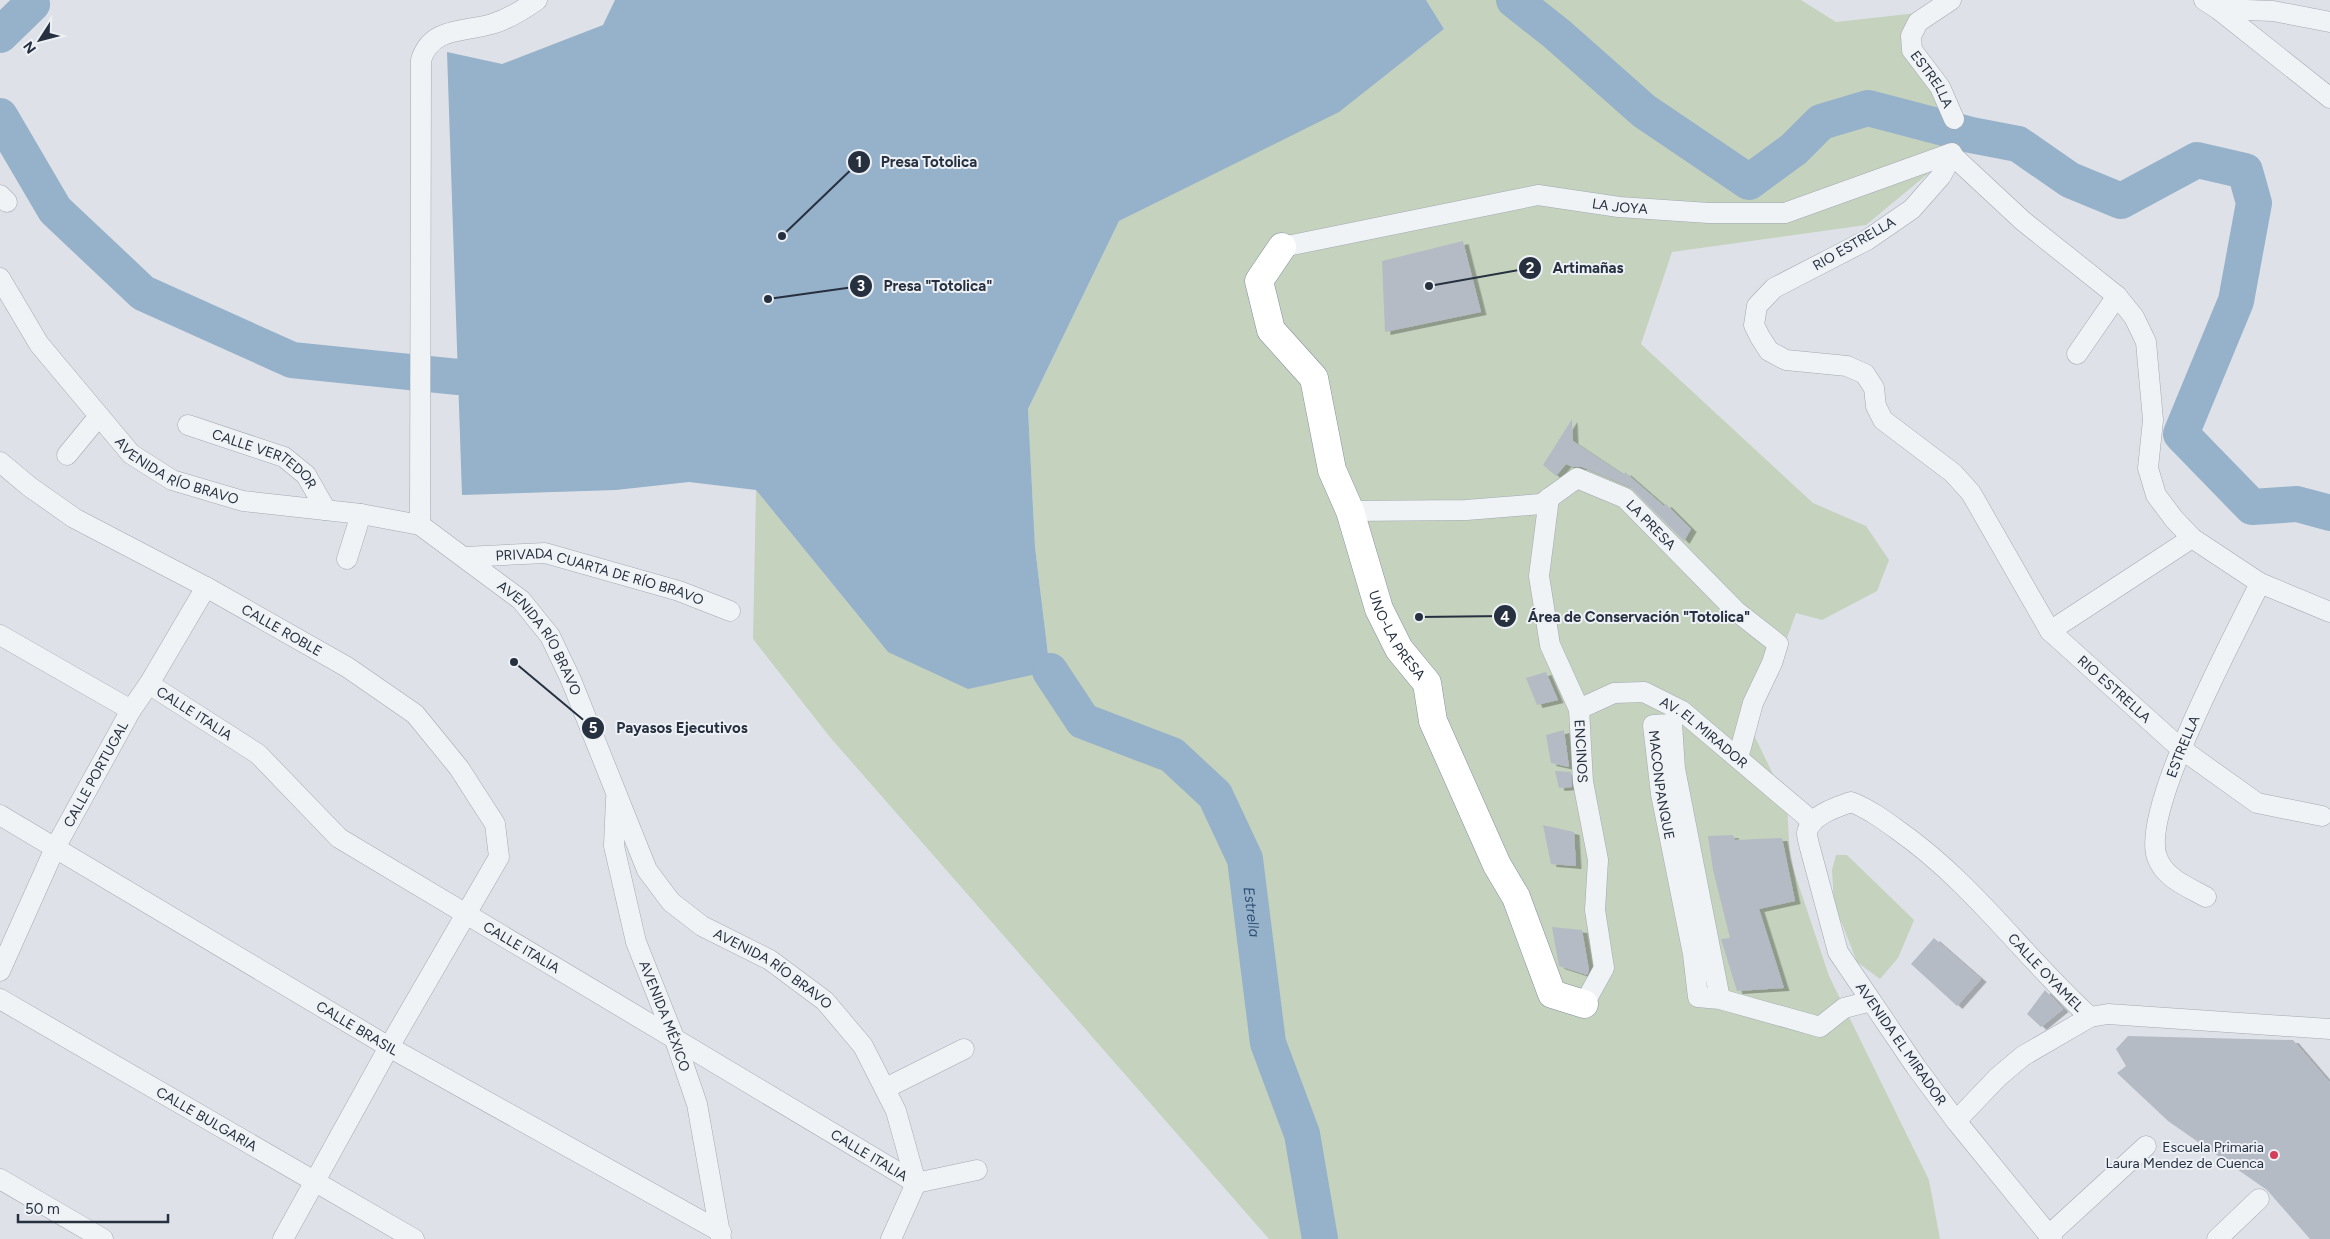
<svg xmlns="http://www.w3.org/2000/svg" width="2330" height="1239" viewBox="0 0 2330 1239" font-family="Figtree,sans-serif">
  <defs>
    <filter id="shadow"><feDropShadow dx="5.5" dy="3" stdDeviation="0" flood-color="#0004"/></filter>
  </defs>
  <rect width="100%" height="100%" fill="#dee2e8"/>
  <g fill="#c4d2be">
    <polygon points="1426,0 1801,0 1836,22 1917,13 1908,54 1953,104 1942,162 1866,225 1672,252 1641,344 1813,503 1866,526 1889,560 1877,591 1822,620 1796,613 1753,733 1787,803 1790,859 1829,976 1929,1180 1940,1239 1269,1239 829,736 753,639 756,490 888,652 1050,671 1035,547 1028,409 1119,221 1339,111 1444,29"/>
    <polygon points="1836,855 1847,855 1914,920 1898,958 1880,979 1857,962 1834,903 1832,870"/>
  </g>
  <polygon fill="#96b1ca" points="615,0 1426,0 1444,29 1339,112 1119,221 1028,409 1035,547 1050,671 968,689 888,652 756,490 689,482 616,490 462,495 447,52 502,64 603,25"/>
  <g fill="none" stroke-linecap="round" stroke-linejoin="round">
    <g stroke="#96b1ca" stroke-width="36">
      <polyline points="1514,0 1557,34 1644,111 1749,182 1794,149 1821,122 1868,108 1971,135 2018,144 2070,180 2121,201 2197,160 2245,171 2254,203 2236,301 2181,434 2252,507 2297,504 2330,513"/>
      <polyline points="0,35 32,4 31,0"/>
      <polyline points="0,116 55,210 143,293 292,360 458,377"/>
      <path id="s1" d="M1050 671 1083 721 1172 755 1215 795 1245 859 1268 1043 1302 1134 1320 1239"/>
    </g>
  </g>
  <g fill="#b5bbc5" filter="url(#shadow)">
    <polygon points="1463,241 1481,312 1385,332 1382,261"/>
    <polygon points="1572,419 1573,441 1624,475 1625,472 1664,506 1666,504 1691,529 1684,541 1630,487 1582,467 1573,467 1566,464 1556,476 1543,465"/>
    <polygon points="1546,672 1558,700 1537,705 1526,678"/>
    <polygon points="1564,730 1569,767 1551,763 1546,735"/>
    <polygon points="1555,771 1571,772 1572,787 1559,788"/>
    <polygon points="1543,825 1574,832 1576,866 1551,864"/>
    <polygon points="1733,835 1735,840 1782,838 1795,901 1759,909 1784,988 1737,991 1721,939 1730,938 1713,870 1708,836"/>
    <polygon points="1552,927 1582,930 1589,970 1587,975 1559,966"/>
    <polygon points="1934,938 1981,979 1957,1006 1911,964"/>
    <polygon points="2045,990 2063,1009 2041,1027 2027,1014"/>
    <polygon points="2128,1036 2293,1040 2330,1083 2330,1239 2310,1239 2267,1190 2168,1121 2117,1073 2126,1066 2116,1049"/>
  </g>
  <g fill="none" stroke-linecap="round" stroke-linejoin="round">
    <g stroke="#a3a9b2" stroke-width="21">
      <g id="minor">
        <path id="s2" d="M1951 0 1918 22 1911 36 1912 50 1940 87 1954 119"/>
        <polyline points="2204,0 2218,9 2273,11 2330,22"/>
        <polyline points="2218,9 2330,98"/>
        <path id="s3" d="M1952 155 1941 176 1912 209 1867 240 1774 288 1757 306 1754 325 1760 337 1769 351 1786 360 1847 366 1865 374 1874 388 1876 406 1883 420 1953 473 1971 493 2050 631 2180 748 2257 803 2322 816"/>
        <polyline points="1952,155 2023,221 2117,296 2134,317 2146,342 2153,420 2148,468 2156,495 2174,519 2192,538 2260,583 2330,612"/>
        <polyline points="0,195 7,202"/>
        <path id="s4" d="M1282 247 1538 195 1619 207 1709 213H1785L1952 153V155"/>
        <path id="s5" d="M0 278 39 344 131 454 172 480 243 501 361 514 420 525 521 600 550 636 571 680 647 870 671 902 702 926 770 960 825 1001 863 1046 896 1111 916 1183 891 1239"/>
        <polyline points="2077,354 2117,296"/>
        <path id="s6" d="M188 425 284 457 306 475 326 510"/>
        <polyline points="67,455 99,416"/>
        <path id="s7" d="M0 462 30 487 74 518 206 587 347 667 415 714 459 768 495 824 499 857 389 1047 283 1239"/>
        <path id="s8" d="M1549 498 1539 576 1550 645 1579 709 1583 782 1598 860 1595 910 1604 968 1584 1004"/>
        <path id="s9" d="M1350 511 1466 510 1541 504 1577 478 1625 498 1736 611 1778 644 1772 663 1753 703 1738 758"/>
        <path d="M420 525 421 60C431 27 464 32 492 24 508 19 523 10 537 0"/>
        <path id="s10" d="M465 557 545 553 679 591 730 611"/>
        <polyline points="347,559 361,514"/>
        <polyline points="2050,631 2192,538"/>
        <polyline points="0,635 131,710"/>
        <path id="s11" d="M149 684 258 754 339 838 916 1183"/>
        <path id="s12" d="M1579 709 1614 693 1644 692 1682 711 1813 822"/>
        <path id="s13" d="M616 799 614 846 636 942 675 1040 697 1104 721 1239"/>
        <path id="s14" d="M0 815 389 1047 721 1232"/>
        <path id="s15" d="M2206 897C2188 887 2164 878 2157 857 2140 810 2236 633 2260 583"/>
        <path id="s16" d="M0 971 55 848 131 710 149 684 206 587"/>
        <path id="s17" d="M0 999 414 1239"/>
        <path id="s18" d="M1720 999 1675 769 1672 724 1653 725 1661 794 1693 954 1698 997 1720 999 1820 1027 1844 1008 1871 1001"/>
        <polyline points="886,1088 964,1049"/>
        <polyline points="1956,1121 1998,1077 2023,1056 2090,1017"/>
        <polyline points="0,1179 103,1239"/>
        <polyline points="916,1183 977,1170"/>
        <polyline points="2049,1235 2146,1146"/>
        <path id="s19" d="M2052 1239 1956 1121 1916 1067 1838 952 1810 848C1809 844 1807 837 1807 833 1810 815 1837 807 1851 802 1869 809 1884 820 1899 831 1973 883 2024 957 2090 1017L2108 1014 2330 1029"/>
        <polyline points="2217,1239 2259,1199"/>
      </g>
    </g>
    <g stroke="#84909f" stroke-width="29">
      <g id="highway">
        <path id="s20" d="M1282 247 1259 281 1271 330 1314 378 1332 470 1350 511 1379 609 1399 649 1427 683 1433 721 1497 865 1516 897 1552 994 1584 1004"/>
      </g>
    </g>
    <use href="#minor" stroke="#f0f3f6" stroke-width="20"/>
    <use href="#highway" stroke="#fff" stroke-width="28"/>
  </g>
  <circle fill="#d43c58" stroke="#edf1f6" stroke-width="2" cx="2274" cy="1155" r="5"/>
  <g text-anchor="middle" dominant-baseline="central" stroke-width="4" stroke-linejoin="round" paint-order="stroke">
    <g font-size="14" fill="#26303f" stroke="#edf1f6">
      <text stroke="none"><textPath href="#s2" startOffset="105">ESTRELLA</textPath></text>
      <text stroke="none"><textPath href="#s4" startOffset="344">LA JOYA</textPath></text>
      <text transform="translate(1854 244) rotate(-30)">RIO ESTRELLA</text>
      <text stroke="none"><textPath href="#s6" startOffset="85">CALLE VERTEDOR</textPath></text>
      <text stroke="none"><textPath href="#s5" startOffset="269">AVENIDA RÍO BRAVO</textPath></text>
      <text stroke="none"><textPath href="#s9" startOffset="325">LA PRESA</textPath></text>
      <text stroke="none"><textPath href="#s10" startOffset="138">PRIVADA CUARTA DE RÍO BRAVO</textPath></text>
      <text stroke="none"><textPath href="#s7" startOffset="329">CALLE ROBLE</textPath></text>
      <text stroke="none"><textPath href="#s20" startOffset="428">UNO-LA PRESA</textPath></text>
      <text stroke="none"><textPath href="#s5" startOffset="689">AVENIDA RÍO BRAVO</textPath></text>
      <text stroke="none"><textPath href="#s3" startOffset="812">RIO ESTRELLA</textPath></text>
      <text stroke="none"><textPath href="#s11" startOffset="54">CALLE ITALIA</textPath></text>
      <text stroke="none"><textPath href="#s12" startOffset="141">AV. EL MIRADOR</textPath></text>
      <text stroke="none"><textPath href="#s15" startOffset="180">ESTRELLA</textPath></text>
      <text stroke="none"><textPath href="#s8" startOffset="261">ENCINOS</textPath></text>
      <text stroke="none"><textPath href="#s16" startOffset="219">CALLE PORTUGAL</textPath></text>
      <text stroke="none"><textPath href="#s18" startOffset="359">MACONPANQUE</textPath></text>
      <text stroke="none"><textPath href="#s11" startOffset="459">CALLE ITALIA</textPath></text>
      <text stroke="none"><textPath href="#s5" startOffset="1109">AVENIDA RÍO BRAVO</textPath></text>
      <text stroke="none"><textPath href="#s19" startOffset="798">CALLE OYAMEL</textPath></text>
      <text stroke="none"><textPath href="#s13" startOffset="225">AVENIDA MÉXICO</textPath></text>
      <text stroke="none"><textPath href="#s14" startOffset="416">CALLE BRASIL</textPath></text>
      <text transform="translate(1901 1044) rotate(55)">AVENIDA EL MIRADOR</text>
      <text stroke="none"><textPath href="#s17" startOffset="239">CALLE BULGARIA</textPath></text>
      <text stroke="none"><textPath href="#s11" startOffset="864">CALLE ITALIA</textPath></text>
    </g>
    <g font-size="14" fill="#26303f" stroke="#edf1f6" text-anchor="end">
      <text x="2264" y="1147">Escuela Primaria<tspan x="2264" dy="16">Laura Mendez de Cuenca</tspan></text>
    </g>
    <g font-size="15" font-style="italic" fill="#2f5075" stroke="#edf1f6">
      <text stroke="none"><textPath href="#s1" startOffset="338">Estrella</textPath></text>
    </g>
  </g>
  <path fill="none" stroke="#26303f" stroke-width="2" d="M782 236L859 162M1429 286L1530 268M768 299L861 286M1419 617L1505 616M514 662L593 728"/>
  <g fill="#26303f" stroke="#edf1f6" stroke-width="2">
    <circle cx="782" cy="236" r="5"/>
    <circle cx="1429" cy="286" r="5"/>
    <circle cx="768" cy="299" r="5"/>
    <circle cx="1419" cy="617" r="5"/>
    <circle cx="514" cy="662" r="5"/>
    <circle cx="859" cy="162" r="12"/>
    <circle cx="1530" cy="268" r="12"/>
    <circle cx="861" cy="286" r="12"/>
    <circle cx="1505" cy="616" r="12"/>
    <circle cx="593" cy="728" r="12"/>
  </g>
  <g font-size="15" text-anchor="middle" font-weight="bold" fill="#fff">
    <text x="859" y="167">1</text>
    <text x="1530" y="273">2</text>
    <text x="861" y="291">3</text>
    <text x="1505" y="622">4</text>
    <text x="593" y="733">5</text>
  </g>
  <g font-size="15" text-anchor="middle" font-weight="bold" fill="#26303f" stroke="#edf1f6" stroke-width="4" stroke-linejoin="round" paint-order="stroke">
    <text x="929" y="167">Presa Totolica</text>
    <text x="1588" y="273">Artimañas</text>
    <text x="938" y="291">Presa "Totolica"</text>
    <text x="1639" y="622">Área de Conservación "Totolica"</text>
    <text x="682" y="733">Payasos Ejecutivos</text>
  </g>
  <g transform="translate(40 40) rotate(234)" stroke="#edf1f6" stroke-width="4" paint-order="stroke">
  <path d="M0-4L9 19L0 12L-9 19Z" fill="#26303f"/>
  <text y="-8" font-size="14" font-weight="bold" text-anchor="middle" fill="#26303f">N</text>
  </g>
  <path d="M18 1214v8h150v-8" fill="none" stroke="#26303f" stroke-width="2.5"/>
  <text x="25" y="1214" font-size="15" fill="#26303f" stroke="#edf1f6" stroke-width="4" paint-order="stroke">50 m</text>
</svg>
